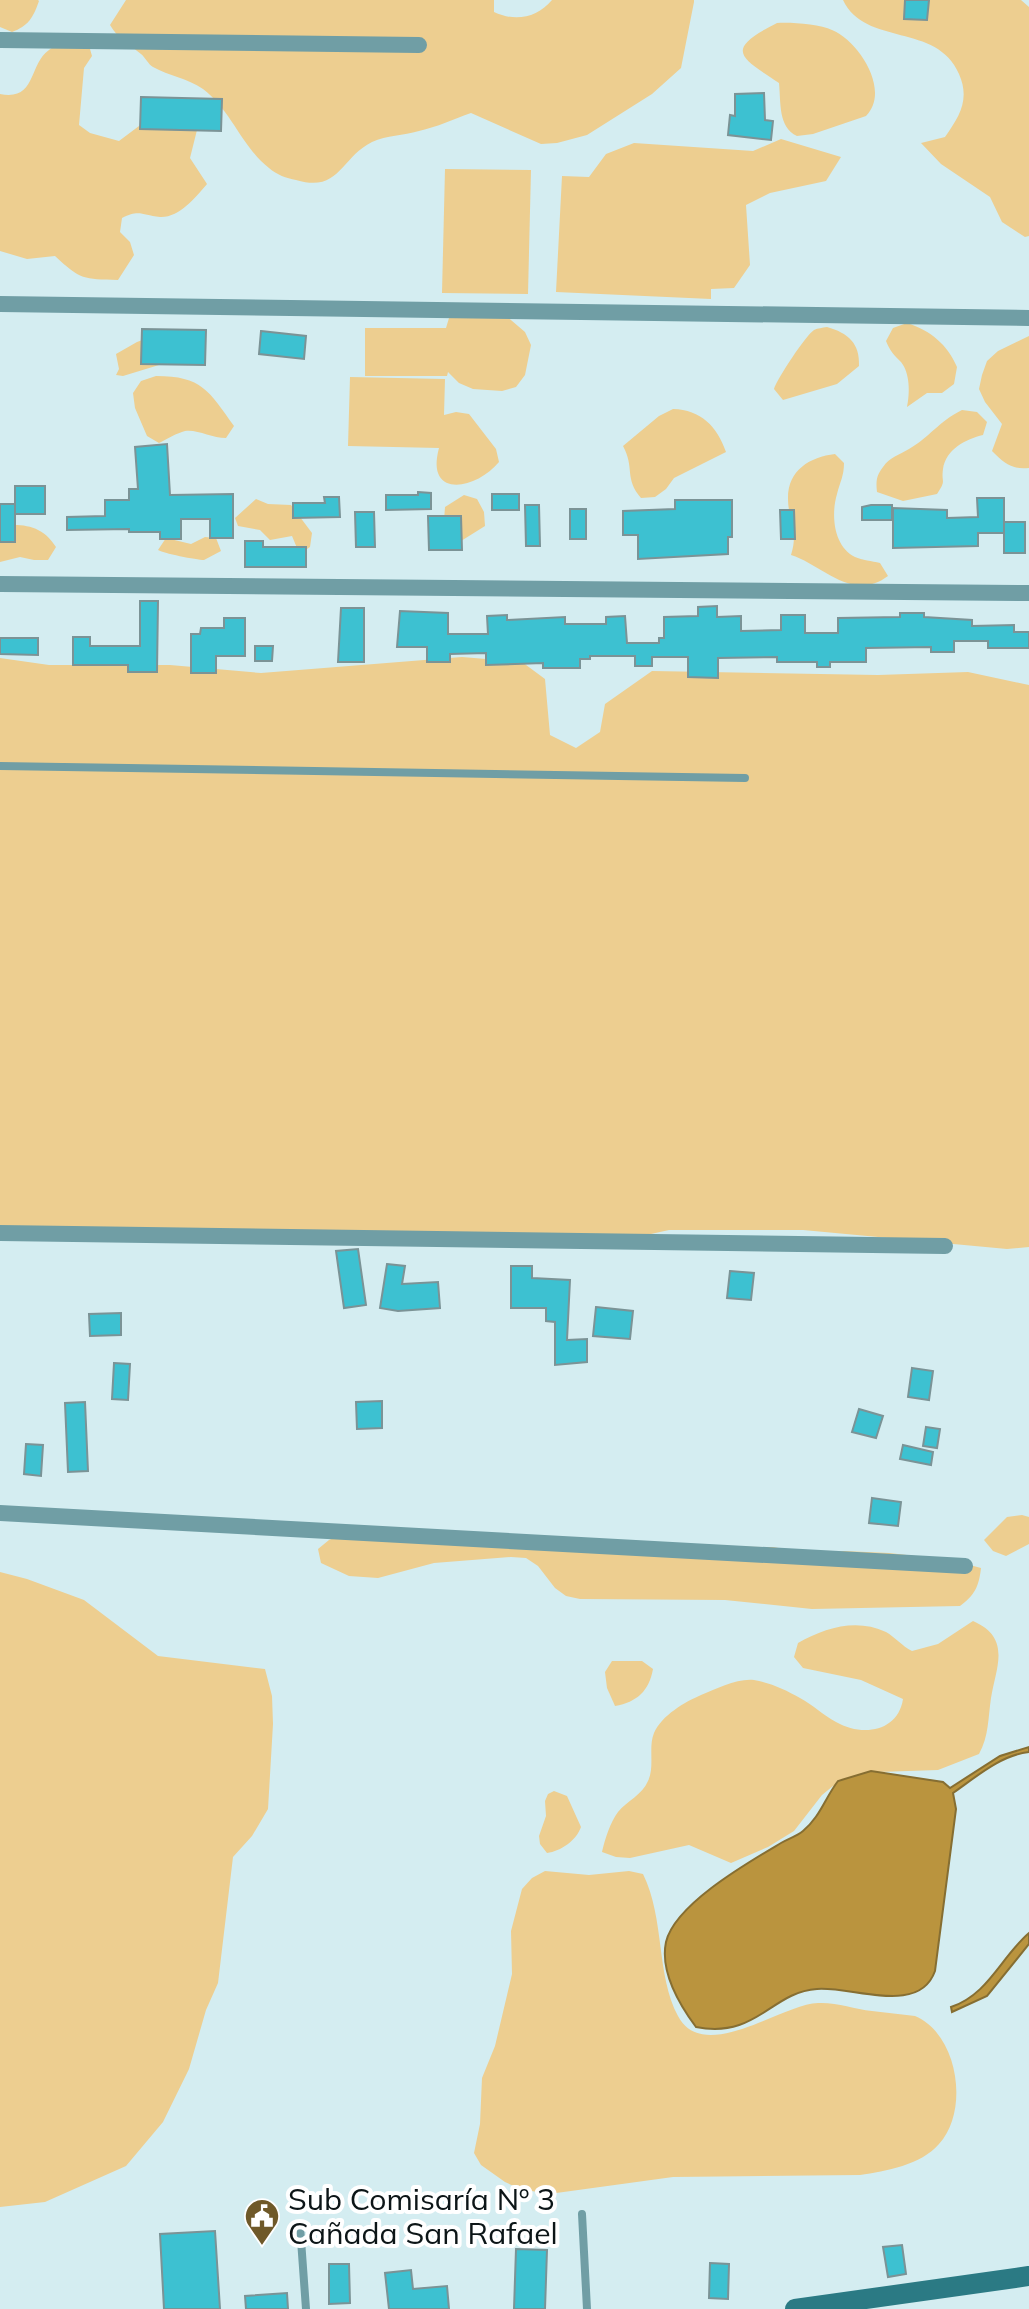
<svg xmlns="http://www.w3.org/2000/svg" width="1029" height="2309" viewBox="0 0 1029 2309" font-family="Mulish,sans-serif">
  <rect width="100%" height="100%" fill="#d4edf1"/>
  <g fill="#edce90">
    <path d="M0 0H38L39 1C33 18 28 26 12 32L0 27Z"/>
    <path d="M126 0H494V12C515 22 537 18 552 0H694V2L681 68 652 94 587 135 557 143 541 144 471 113C454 119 437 127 419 131 403 136 387 135 372 142 340 158 340 193 296 180 286 178 277 175 269 168 241 146 232 111 203 89 187 78 169 76 153 67 148 64 145 57 141 54 129 44 118 39 110 25Z"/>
    <path d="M843 0H1021L1029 7V236L1025 237 1002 222 990 197 941 164 921 143 945 137C960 116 970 99 959 74 937 22 865 47 843 0Z"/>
    <path d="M777 23C790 22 820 24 832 30 859 41 891 91 866 116L813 134 797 136C778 127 781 103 779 83 740 57 723 50 777 23Z"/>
    <path d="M73 39 88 42 92 56 84 68 79 125 90 133 119 141 143 123 197 130 190 158 207 184C196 197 179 218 160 217 142 215 139 209 122 218L120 232 130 242 134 255 118 280C83 279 81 280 55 256L27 259 0 251V94C37 101 28 65 49 50 55 45 66 42 73 39Z"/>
    <polygon points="781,139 841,157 826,181 770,193 746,205 750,265 734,288 711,289 711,299 556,292 562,176 589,177 606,154 634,143 753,151"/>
    <polygon points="445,169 531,170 528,294 442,293"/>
    <polygon points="463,309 505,315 525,332 531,345 525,375 516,387 502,391 473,389 459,383 448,372 447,376 365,376 365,328 446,328 449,318"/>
    <path d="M907 323C931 331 947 344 957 367L954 384 942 393H927L907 407C910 393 910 373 901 362 894 355 890 351 886 341L893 328Z"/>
    <path d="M827 327C848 333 860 343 859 366L837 384 783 400 774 389C777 379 806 335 814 330 818 328 822 328 827 327Z"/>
    <polygon points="153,336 162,362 159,365 123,376 116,375 119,369 116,354 137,342"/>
    <path d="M1029 336V468C1012 470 1004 463 992 451L1002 424 985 402 979 389 982 375 987 361 998 351Z"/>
    <path d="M156 376C202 376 209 391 234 426L226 438C212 438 197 429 185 431 177 433 167 439 159 443L147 436 135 408 133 393 141 381Z"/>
    <path d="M350 377 445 379 444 415 456 412 469 414 496 449 499 462C476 490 425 499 439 448L348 446Z"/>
    <path d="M673 409C701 410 717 426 726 452L674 478 666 489 655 497 641 498C624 478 635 468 623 446L659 416Z"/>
    <path d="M962 410 977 412 987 422 983 435C966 439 946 449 943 469 941 484 947 479 937 494L903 501 877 492C876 481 876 476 883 467 890 457 899 455 909 449 929 438 939 421 962 410Z"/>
    <path d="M835 454 844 463C844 476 840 482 837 494 831 514 833 546 855 557 862 560 872 561 880 563L888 576C852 603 823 565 791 555 799 530 788 521 788 498 788 470 810 457 835 454Z"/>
    <polygon points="464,495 477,499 484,512 485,526 461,541 444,521 445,507"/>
    <polygon points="256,499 268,504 291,505 312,533 310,547 304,551 297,548 292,536 270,540 260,530 238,526 235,518"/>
    <path d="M0 525C24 524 42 525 56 547L48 560H34L20 557 0 562Z"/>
    <path d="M205 537 216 538 221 551 204 560C197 560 162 553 158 550L166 538 191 544Z"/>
    <polygon points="462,657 522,662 545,679 550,735 576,748 600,732 605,704 652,671 878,675 968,672 1029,685 1029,1247 1007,1249 803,1230 669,1230 615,1242 0,1230 0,658 49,665 170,665 261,673"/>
    <polygon points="1022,1515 1029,1517 1029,1544 1006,1556 993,1551 984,1540 1007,1517"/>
    <path d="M342 1534 656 1546 773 1547 815 1555 844 1551 889 1553 951 1560 981 1568C979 1586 975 1595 960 1606L812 1609 725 1600 580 1599 566 1596 555 1588 538 1566 526 1558 511 1557 434 1563 378 1578 349 1576 321 1563 318 1549 329 1540Z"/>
    <polygon points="0,1572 27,1579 84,1600 158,1656 265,1669 272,1696 273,1724 268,1809 252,1836 233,1857 218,1983 206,2010 189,2069 163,2122 126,2166 45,2202 0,2207"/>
    <path d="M973 1621C1012 1638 996 1667 991 1698 988 1718 989 1736 979 1754L938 1770 878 1772 833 1786 822 1795 794 1831 768 1847 731 1863 689 1845 630 1858 616 1857 602 1852C605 1839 610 1823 618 1812 627 1801 642 1795 648 1781 655 1767 648 1747 654 1733 662 1715 685 1702 701 1695 716 1689 738 1678 754 1680 771 1683 786 1690 800 1698 813 1705 823 1715 836 1722 862 1737 898 1732 903 1699L861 1680 803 1668 794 1657 798 1643C825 1628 856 1618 886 1632 895 1637 902 1646 912 1651L938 1644Z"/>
    <path d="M612 1661H642L653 1669C649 1691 637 1702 615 1706L607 1688 605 1672Z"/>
    <path d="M554 1791 567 1796 581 1827C576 1841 561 1851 547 1853L540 1844 539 1836 546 1816 545 1801 548 1794Z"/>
    <path d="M545 1871 589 1875 629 1871 643 1874C665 1919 656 1975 678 2016 704 2065 782 2004 818 2003 836 2002 854 2009 872 2011 886 2013 901 2014 915 2016 958 2034 970 2110 939 2144 921 2165 886 2171 860 2175L673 2177 549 2194 520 2189 505 2182 481 2165 474 2153 480 2124 482 2078 495 2046 512 1974 511 1931 522 1889 532 1878Z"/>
  </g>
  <g fill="#ba943e" stroke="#866e32" stroke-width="2">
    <path d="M1029 1747V1752C1001 1755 976 1777 953 1793L956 1809 935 1971C919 2016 853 1986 817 1989 771 1992 757 2039 696 2027 679 2004 660 1971 666 1942 675 1904 749 1862 781 1843 788 1839 797 1836 803 1831 820 1817 825 1798 838 1781L871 1771 943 1782 950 1788 1000 1756Z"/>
    <path d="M1029 1933V1944L987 1996 952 2012 951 2007C988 1995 1001 1957 1029 1933Z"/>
  </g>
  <g fill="#3dc1d1" stroke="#7b9396" stroke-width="2">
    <polygon points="905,0 929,0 927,20 904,19"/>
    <polygon points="764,93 765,120 773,121 771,140 728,135 730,115 735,116 735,94"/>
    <polygon points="141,97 222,99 221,131 140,129"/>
    <polygon points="142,329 206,330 205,365 141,364"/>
    <polygon points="261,331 306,336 304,359 259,354"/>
    <polygon points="167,444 170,495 233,494 233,538 210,538 210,519 181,519 181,539 160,539 160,532 129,532 129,529 67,530 67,517 105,516 105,500 129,500 129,489 138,489 135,447"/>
    <rect x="15" y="486" width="30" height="28"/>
    <polygon points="418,492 431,493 431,509 386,510 386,495 418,495"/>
    <rect x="492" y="494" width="27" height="16"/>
    <polygon points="324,497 339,497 340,517 293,518 293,503 325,503"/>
    <polygon points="977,498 1004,498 1004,533 978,533 978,546 893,548 893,508 947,510 947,518 978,517"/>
    <polygon points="675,500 732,500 732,537 728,537 728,554 638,559 638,535 623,535 623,511 675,509"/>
    <rect x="0" y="504" width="15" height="38"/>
    <polygon points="525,505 539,505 540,546 526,546"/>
    <polygon points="871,505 892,505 892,520 862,520 862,507"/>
    <rect x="570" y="509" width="16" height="30"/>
    <polygon points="780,510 794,510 795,539 781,539"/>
    <polygon points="355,512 374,512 375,547 356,547"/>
    <polygon points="428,516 461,516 462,550 429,550"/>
    <rect x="1004" y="522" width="21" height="31"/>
    <polygon points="245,541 263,541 263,547 306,547 306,567 245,567"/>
    <polygon points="140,601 158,601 157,672 128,672 128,665 73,665 73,637 90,637 90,646 140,646"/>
    <polygon points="717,606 717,617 741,616 741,631 781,630 781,615 805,615 805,633 838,633 838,618 900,617 900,613 924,613 924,617 972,620 972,626 1014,625 1014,632 1029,632 1029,648 988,648 988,641 954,641 954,652 931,652 931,647 866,648 866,662 830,662 830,667 817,667 817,662 777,662 777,657 718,658 718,678 688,677 688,657 652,657 652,666 635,666 635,656 590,656 590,659 580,659 580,668 543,668 543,663 486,665 486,653 450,654 450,662 427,662 427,647 397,647 400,611 448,613 448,634 488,634 487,616 507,615 507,620 565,617 565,624 606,624 606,617 625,616 627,643 659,643 659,638 664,638 664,617 698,616 698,607"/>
    <polygon points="341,608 364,608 364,662 338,662"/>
    <polygon points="224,618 245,618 245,656 216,656 216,673 191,673 191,634 200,634 201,628 224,628"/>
    <polygon points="0,638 38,638 38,655 0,654"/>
    <polygon points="255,646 273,646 272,661 255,661"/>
    <polygon points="358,1249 366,1305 344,1308 336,1251"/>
    <polygon points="387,1264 405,1266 402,1284 438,1282 440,1308 398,1311 380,1308"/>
    <polygon points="511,1266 532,1266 532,1278 570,1280 567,1340 587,1339 587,1362 555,1365 555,1322 546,1321 546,1308 511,1308"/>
    <polygon points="730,1271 754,1273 751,1300 727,1298"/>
    <polygon points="596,1307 633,1311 630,1339 593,1336"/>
    <polygon points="121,1313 121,1335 90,1336 89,1314"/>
    <polygon points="114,1363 130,1364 128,1400 112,1399"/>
    <polygon points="912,1368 933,1371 929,1400 908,1397"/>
    <polygon points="382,1401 382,1428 357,1429 356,1402"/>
    <polygon points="85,1402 88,1471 68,1472 65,1403"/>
    <polygon points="859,1409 883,1416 876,1438 852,1432"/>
    <polygon points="926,1427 940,1429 937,1448 923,1446"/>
    <polygon points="26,1444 43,1445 41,1476 24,1474"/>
    <polygon points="903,1445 933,1452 931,1465 900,1459"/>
    <polygon points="872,1498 901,1502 898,1526 869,1523"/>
    <polygon points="215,2231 220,2309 164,2309 160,2234"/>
    <polygon points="902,2245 906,2274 888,2277 883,2247"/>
    <polygon points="516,2249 547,2250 545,2309 514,2309"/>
    <polygon points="710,2263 729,2264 728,2299 709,2298"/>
    <polygon points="329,2264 349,2264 350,2303 329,2304"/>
    <polygon points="411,2270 413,2289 447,2286 449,2309 389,2309 385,2273"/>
    <polygon points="287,2293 288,2309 246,2309 245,2296"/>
  </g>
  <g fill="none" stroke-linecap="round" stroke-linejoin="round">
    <g stroke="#709ea5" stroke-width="8">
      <polyline points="0,766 745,778"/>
      <polyline points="582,2214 587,2309"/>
      <polyline points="300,2226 306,2309"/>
    </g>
    <g stroke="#709ea5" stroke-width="16">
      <polyline points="0,40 419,45"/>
      <polyline points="0,304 1029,318"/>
      <polyline points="0,584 1029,593"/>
      <polyline points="0,1233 945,1246"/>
      <polyline points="0,1513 965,1566"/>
    </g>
    <polyline stroke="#2b7a84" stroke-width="20" points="795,2309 1029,2276"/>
  </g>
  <defs>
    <g id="civic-pin" transform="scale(1.8)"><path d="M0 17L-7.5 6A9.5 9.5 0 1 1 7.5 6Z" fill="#6f5929" stroke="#fff"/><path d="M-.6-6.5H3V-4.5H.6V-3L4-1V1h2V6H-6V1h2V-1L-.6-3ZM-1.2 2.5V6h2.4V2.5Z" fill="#fff"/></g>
  </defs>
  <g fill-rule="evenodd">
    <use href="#civic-pin" x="262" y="2216"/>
  </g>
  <g text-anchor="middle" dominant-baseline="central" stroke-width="8" stroke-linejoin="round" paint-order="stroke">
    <g font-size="30" fill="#0c1517" stroke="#fff" text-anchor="start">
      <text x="288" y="2199">Sub Comisaría Nº 3<tspan x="288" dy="34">Cañada San Rafael</tspan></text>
    </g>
  </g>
</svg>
